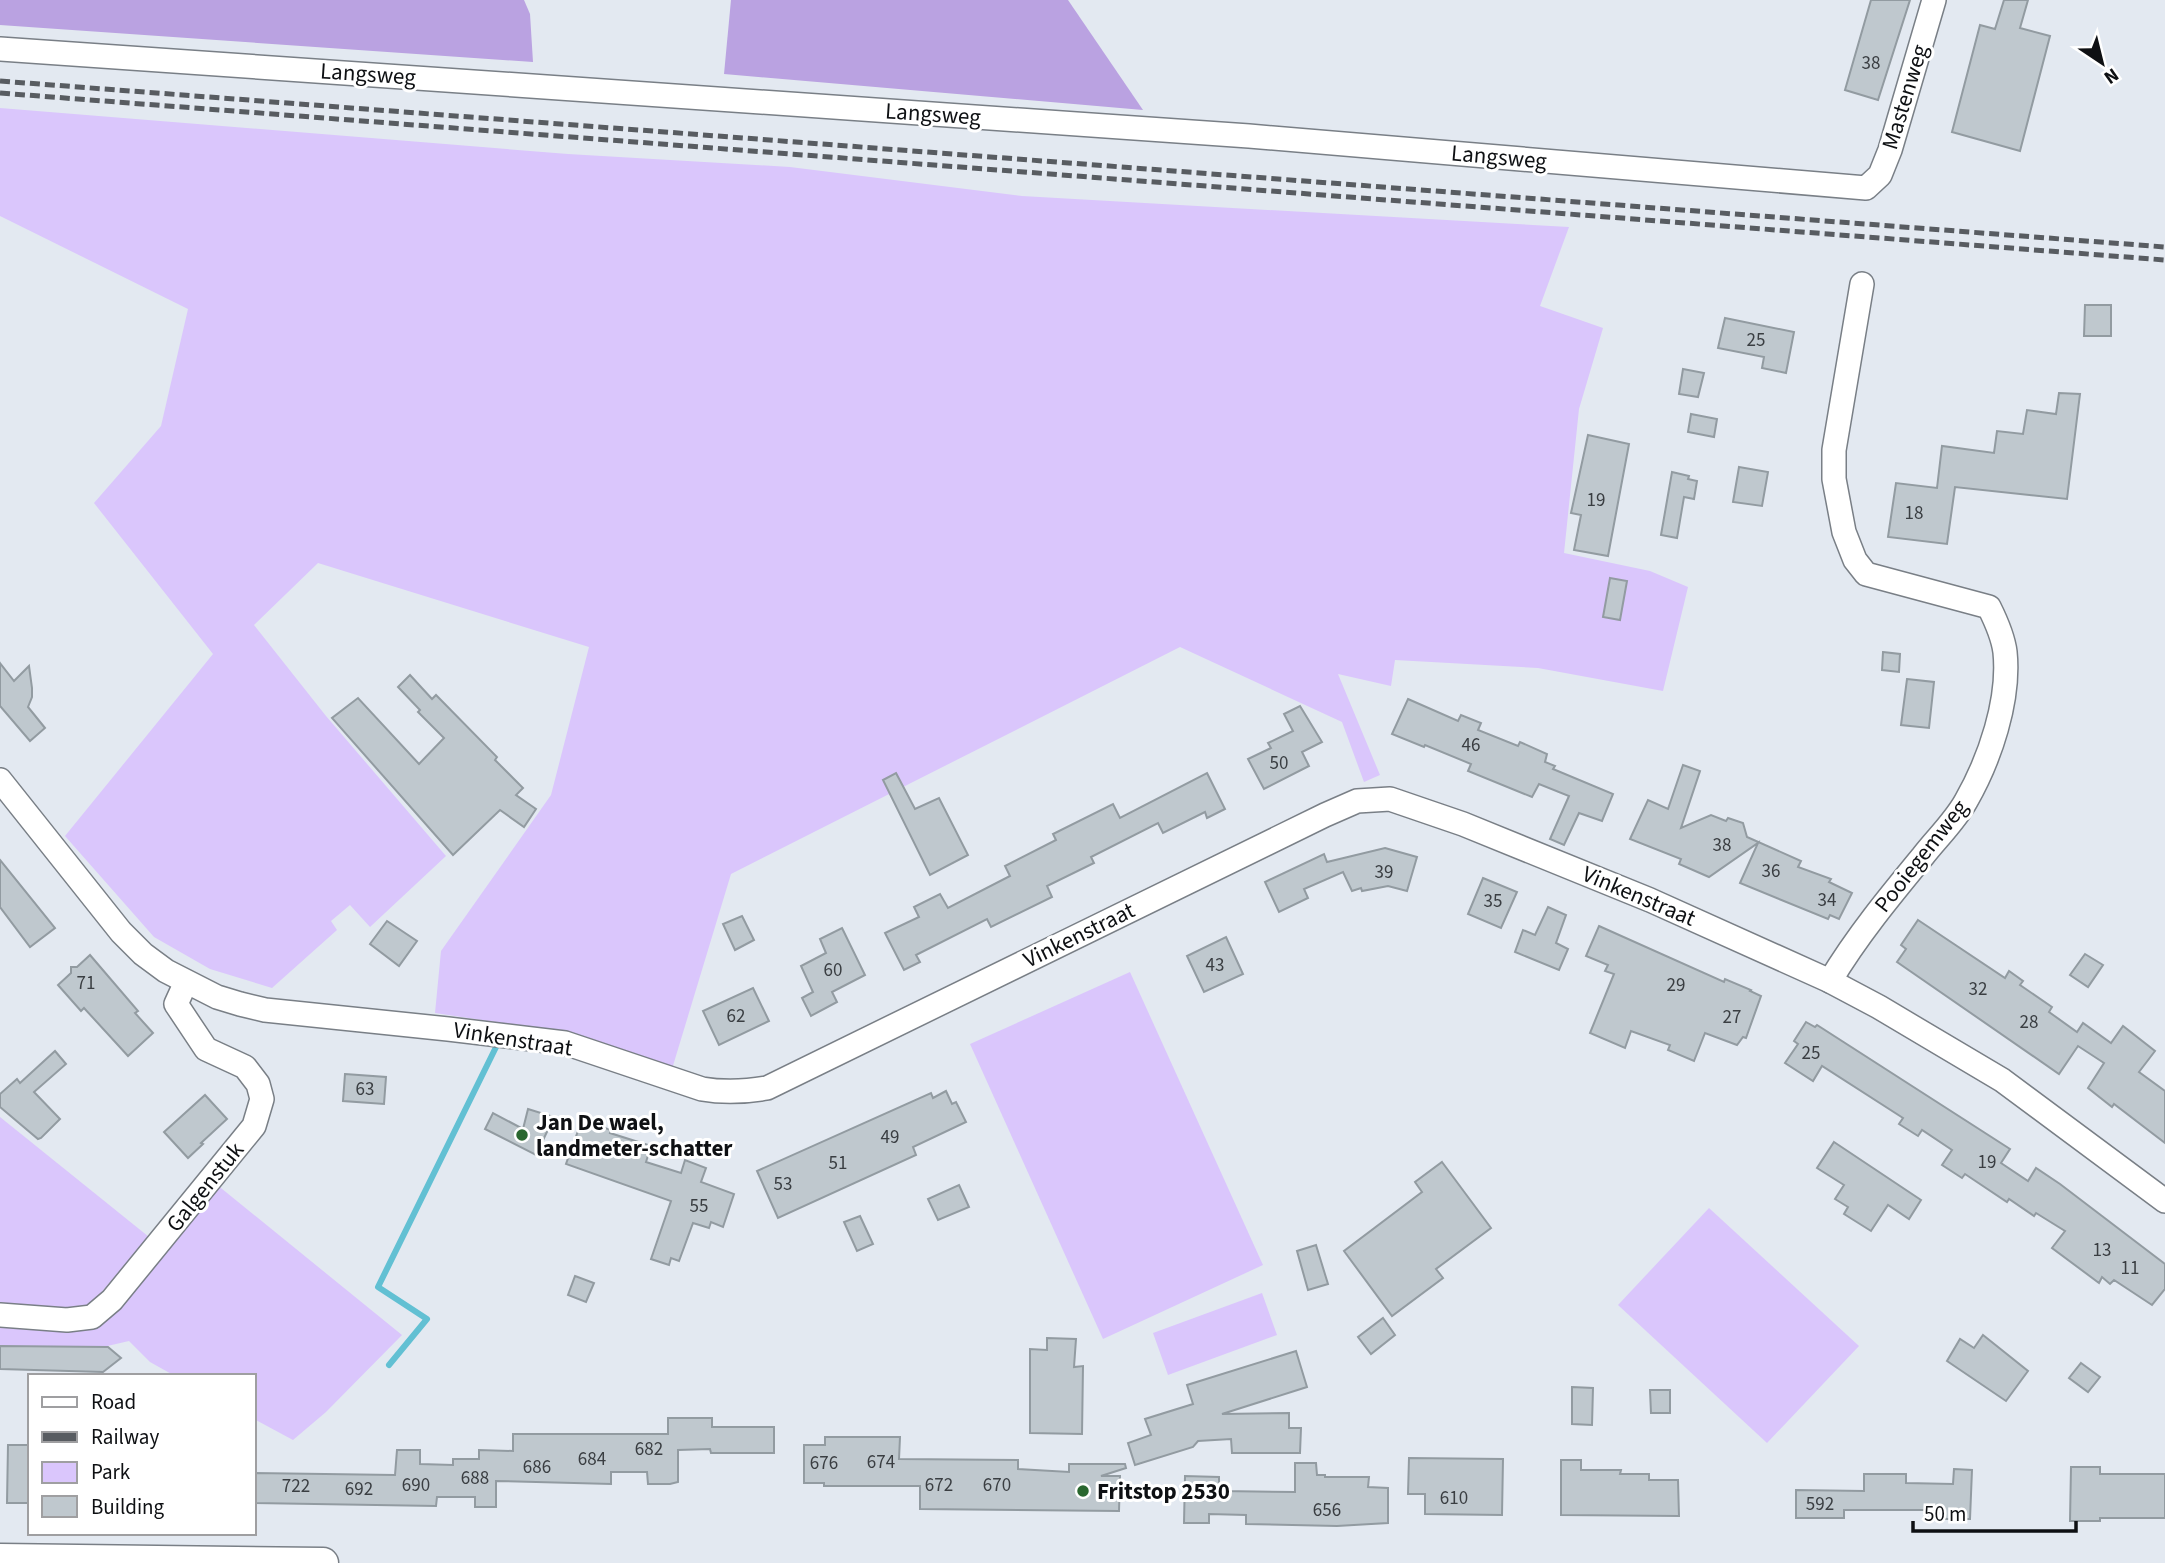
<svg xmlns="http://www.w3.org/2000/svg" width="2165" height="1563" viewBox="0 0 2165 1563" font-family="'Source Sans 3',sans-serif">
  <rect width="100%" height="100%" fill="#e3e9f1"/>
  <g fill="#dac6fc">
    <polygon points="0,108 568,154 790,167 1022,196 1569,227 1540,306 1603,328 1579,409 1564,553 1650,571 1688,587 1663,691 1538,668 1395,660 1391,686 1338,674 1380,775 1364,782 1342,722 1180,647 731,874 672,1069 567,1033 435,1013 441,951 551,795 589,647 318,563 254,625 326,716 446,856 370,927 350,905 331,921 337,930 272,988 210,969 154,937 65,836 213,654 94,503 161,426 188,309 0,216"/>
    <polygon points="1130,972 1263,1265 1103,1339 970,1044"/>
    <polygon points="0,1117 149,1237 86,1310 0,1306"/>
    <polygon points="216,1184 402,1335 326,1412 293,1440 254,1419 254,1376 175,1376 150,1362 129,1341 103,1347 0,1346 0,1321 84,1326"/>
    <polygon points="1709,1208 1859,1346 1767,1443 1618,1305"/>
    <polygon points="1262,1293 1277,1335 1168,1375 1153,1333"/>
  </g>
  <g fill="#baa2e1">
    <polygon points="0,0 524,0 530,14 533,62 0,25"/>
    <polygon points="731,0 1068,0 1143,110 724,74"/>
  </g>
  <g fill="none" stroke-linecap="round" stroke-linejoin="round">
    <polyline stroke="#62c0d3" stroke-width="6" points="389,1365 427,1319 378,1287 500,1039"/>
  </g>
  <g fill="#bfc8ce" stroke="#929ba1" stroke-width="2">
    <polygon points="1871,0 1910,0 1878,100 1845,90"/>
    <polygon points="2004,0 2028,0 2020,28 2050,36 2020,151 1952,132 1980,25 1995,29"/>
    <polygon points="2085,305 2111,305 2111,336 2084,336"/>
    <polygon points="1725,318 1794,332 1786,373 1762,368 1764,357 1718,348"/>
    <polygon points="1683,369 1704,373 1698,397 1679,394"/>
    <polygon points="2059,393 2080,394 2067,499 1955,487 1947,544 1888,537 1896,483 1937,488 1942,446 1994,453 1997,431 2023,434 2027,410 2056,414"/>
    <polygon points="1691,414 1717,419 1714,437 1688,432"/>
    <polygon points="1588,435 1629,444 1608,556 1574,550 1581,515 1571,513"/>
    <polygon points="1739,467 1768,472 1762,506 1733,502"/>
    <polygon points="1672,472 1689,476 1688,479 1697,481 1694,499 1684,497 1677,538 1661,535"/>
    <polygon points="1610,578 1627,581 1620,620 1603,617"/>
    <polygon points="1883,652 1900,654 1899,672 1882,670"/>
    <polygon points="0,663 14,681 29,666 32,688 32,697 28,707 45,728 30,741 0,706"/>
    <polygon points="410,675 432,699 436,695 497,757 495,760 523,788 516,795 536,809 524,827 500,810 453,855 332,718 358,698 419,764 444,738 418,712 420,710 398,687"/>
    <polygon points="1907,679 1934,682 1929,728 1901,725"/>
    <polygon points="1408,699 1458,721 1461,715 1481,723 1478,730 1518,746 1520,742 1547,754 1545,762 1555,766 1553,769 1613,794 1602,821 1579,813 1564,845 1550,839 1569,796 1539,784 1532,797 1468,771 1471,764 1425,745 1424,747 1392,734"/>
    <polygon points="1300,706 1322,742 1302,752 1309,766 1264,789 1248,759 1271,748 1268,743 1293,731 1284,714"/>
    <polygon points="1683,765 1700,771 1681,828 1711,815 1726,821 1728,818 1743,823 1747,837 1801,861 1798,867 1831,879 1829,882 1852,893 1839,919 1830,915 1828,919 1740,883 1758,843 1709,877 1679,864 1681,859 1630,839 1648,800 1668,809"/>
    <polygon points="896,773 915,809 939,798 968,855 930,875 883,780"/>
    <polygon points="1207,773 1225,809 1207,818 1205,812 1163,833 1158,823 1091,857 1094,863 1047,886 1052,897 991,927 987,919 916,955 920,962 904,970 885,933 919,917 914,907 940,894 948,908 1010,876 1005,866 1056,840 1053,834 1113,804 1120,818"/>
    <polygon points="1385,848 1417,857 1407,891 1388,886 1362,891 1361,888 1352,891 1343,872 1304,889 1308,898 1279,912 1265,882 1324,854 1327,862"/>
    <polygon points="0,860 55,928 30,947 0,907"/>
    <polygon points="1483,878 1517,892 1501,928 1468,914"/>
    <polygon points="1548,907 1566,915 1556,943 1568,949 1559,970 1515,952 1523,930 1535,935"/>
    <polygon points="742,916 754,940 735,950 723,924"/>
    <polygon points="1918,920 2005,978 2009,971 2023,981 2020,985 2052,1007 2049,1012 2077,1032 2083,1023 2111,1043 2123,1026 2155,1051 2139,1072 2165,1091 2165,1143 2114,1104 2112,1107 2088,1088 2104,1063 2078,1046 2059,1074 1897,962 1906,949 1901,945"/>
    <polygon points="387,921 417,941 399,966 370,944"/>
    <polygon points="1599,926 1724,982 1725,979 1751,990 1750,991 1761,996 1746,1038 1743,1037 1737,1045 1705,1033 1694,1061 1668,1050 1670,1045 1631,1031 1625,1048 1590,1033 1614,974 1605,971 1608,965 1586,956"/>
    <polygon points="842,928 865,975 832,992 837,1002 811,1016 802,998 813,992 801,966 826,953 820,939"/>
    <polygon points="1226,937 1243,974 1204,992 1187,956"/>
    <polygon points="2085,954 2103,965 2088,987 2070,975"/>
    <polygon points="90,955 138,1011 135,1013 153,1033 128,1056 84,1008 81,1011 58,985 71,973 71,967 77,967"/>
    <polygon points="753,988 769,1021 719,1045 703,1011"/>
    <polygon points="1806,1022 1815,1027 1817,1025 2010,1149 2001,1163 2028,1181 2036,1168 2060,1184 2165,1264 2165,1289 2152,1305 2114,1280 2110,1284 2102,1277 2099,1283 2052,1248 2065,1231 2036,1213 2034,1216 2009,1199 2007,1202 1965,1174 1962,1178 1942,1165 1952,1150 1922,1130 1918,1136 1899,1124 1903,1118 1822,1066 1813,1081 1785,1063 1798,1044 1794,1041"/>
    <polygon points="55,1051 66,1064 34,1092 60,1119 41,1138 38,1139 0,1107 0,1094 17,1079 20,1083"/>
    <polygon points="345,1074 386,1077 384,1104 343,1101"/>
    <polygon points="946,1091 952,1104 956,1102 966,1122 913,1147 916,1155 778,1218 757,1171 931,1093 933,1098"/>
    <polygon points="205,1095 227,1119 201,1143 203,1144 188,1158 164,1132"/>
    <polygon points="528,1109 554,1117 536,1155 485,1129 493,1113 523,1129"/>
    <polygon points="582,1120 611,1130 610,1133 651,1146 646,1162 681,1173 685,1160 706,1168 701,1182 734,1194 723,1227 711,1222 709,1228 693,1223 679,1261 671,1258 669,1265 651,1259 671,1201 566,1164"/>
    <polygon points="1834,1142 1921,1200 1909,1219 1888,1205 1871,1231 1844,1214 1848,1207 1835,1199 1844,1185 1817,1168"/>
    <polygon points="1442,1162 1491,1228 1436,1269 1443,1278 1392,1316 1344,1251 1422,1192 1415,1182"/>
    <polygon points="959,1185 969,1207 938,1220 928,1199"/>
    <polygon points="860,1216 873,1244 857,1251 844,1222"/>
    <polygon points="1316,1245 1328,1284 1308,1290 1297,1251"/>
    <polygon points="575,1276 594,1283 586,1302 568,1295"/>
    <polygon points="1383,1318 1395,1335 1371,1354 1358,1337"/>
    <polygon points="1983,1335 2028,1371 2006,1401 1947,1361 1960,1339 1974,1348"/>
    <polygon points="1047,1338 1076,1339 1074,1367 1083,1366 1082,1434 1030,1433 1030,1349 1047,1350"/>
    <polygon points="0,1346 108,1347 121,1358 103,1372 0,1369"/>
    <polygon points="1296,1351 1307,1387 1222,1414 1289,1413 1289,1428 1301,1428 1300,1453 1232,1453 1231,1439 1198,1441 1193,1447 1135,1465 1128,1443 1151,1435 1145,1419 1193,1404 1187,1385"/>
    <polygon points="2081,1363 2100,1377 2088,1392 2069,1378"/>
    <polygon points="1572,1387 1593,1388 1592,1425 1572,1424"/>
    <polygon points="1650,1390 1670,1390 1670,1413 1651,1413"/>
    <polygon points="668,1418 712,1418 712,1427 774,1427 774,1453 711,1453 710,1449 678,1450 678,1482 670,1484 648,1484 647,1472 611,1472 611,1484 496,1481 496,1507 475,1507 475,1497 437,1497 436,1506 254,1503 254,1473 395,1475 397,1450 420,1450 420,1464 453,1465 453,1459 479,1459 479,1450 513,1451 513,1434 668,1434"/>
    <polygon points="825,1437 900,1437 899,1459 1018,1460 1018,1469 1069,1472 1069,1464 1125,1464 1126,1468 1101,1476 1120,1476 1119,1511 920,1509 920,1486 824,1486 824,1483 804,1483 804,1445 825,1445"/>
    <polygon points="8,1445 30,1445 30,1503 7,1503"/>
    <polygon points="1409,1458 1503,1459 1502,1515 1425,1514 1425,1494 1408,1494"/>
    <polygon points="1561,1460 1581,1460 1581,1470 1621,1470 1620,1474 1649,1474 1649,1480 1678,1480 1679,1516 1561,1515"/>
    <polygon points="1295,1463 1316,1463 1317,1475 1325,1475 1325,1477 1369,1477 1368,1487 1388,1488 1388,1523 1337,1526 1246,1524 1246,1515 1209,1514 1209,1523 1184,1523 1185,1476 1219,1477 1219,1490 1222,1489 1222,1491 1295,1492"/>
    <polygon points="2071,1467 2100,1467 2100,1474 2165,1474 2165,1518 2100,1518 2100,1521 2070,1521"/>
    <polygon points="1954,1469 1972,1470 1970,1519 1931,1519 1931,1510 1844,1510 1844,1518 1796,1518 1796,1490 1864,1491 1864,1474 1906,1474 1906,1483 1953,1484"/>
  </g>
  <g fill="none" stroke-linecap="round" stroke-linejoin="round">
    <g stroke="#797f86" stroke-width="26">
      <g id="minor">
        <polyline points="0,49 1249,136 1866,188 1880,175 1890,150 1934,0"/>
        <path d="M0 780 121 932 143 954 166 971 217 997 240 1004 265 1010 448 1029 565 1043 702 1089C725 1093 744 1092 767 1088L1325 815 1357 801 1390 799 1463 824 1650 900 1830 981 1879 1007 2002 1080 2165 1201"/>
        <path d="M1830 981C1857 936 1890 896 1923 856 1937 838 1955 821 1966 801 1990 759 2010 700 2005 652 2003 636 1996 621 1989 607L1866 574 1855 560 1844 532 1834 479V450L1862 284"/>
        <polyline points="0,1315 67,1320 92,1317 112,1300 254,1126 262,1099 258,1084 245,1067 206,1049 176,1004 186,982"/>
      </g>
    </g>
    <g stroke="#797f86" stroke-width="33">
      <polyline id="major" points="0,1559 323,1563"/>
    </g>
    <use href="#minor" stroke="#fff" stroke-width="23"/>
    <use href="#major" stroke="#fff" stroke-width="30"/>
    <g stroke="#585c61" stroke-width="5" stroke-dasharray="10 5" stroke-linecap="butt">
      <polyline points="0,81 2165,247"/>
      <polyline points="0,93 2165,260"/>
    </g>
  </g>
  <g fill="#29672f" stroke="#fff" stroke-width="2.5">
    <circle cx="522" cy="1135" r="7"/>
    <circle cx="1083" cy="1491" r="7"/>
  </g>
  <g text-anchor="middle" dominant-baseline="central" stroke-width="6" stroke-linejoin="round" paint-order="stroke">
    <g font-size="19" fill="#3a3e42">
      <text x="1871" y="63">38</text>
      <text x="1756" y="340">25</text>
      <text x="1596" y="500">19</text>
      <text x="1914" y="513">18</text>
      <text x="1471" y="745">46</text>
      <text x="1279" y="763">50</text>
      <text x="1722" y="845">38</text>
      <text x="1771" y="871">36</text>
      <text x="1384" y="872">39</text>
      <text x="1827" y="900">34</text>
      <text x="1493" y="901">35</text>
      <text x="1215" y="965">43</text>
      <text x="833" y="970">60</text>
      <text x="86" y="983">71</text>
      <text x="1676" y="985">29</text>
      <text x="1978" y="989">32</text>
      <text x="736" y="1016">62</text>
      <text x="1732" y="1017">27</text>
      <text x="2029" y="1022">28</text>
      <text x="1811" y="1053">25</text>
      <text x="365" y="1089">63</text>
      <text x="890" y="1137">49</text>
      <text x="1987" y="1162">19</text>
      <text x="838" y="1163">51</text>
      <text x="783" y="1184">53</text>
      <text x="699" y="1206">55</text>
      <text x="2102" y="1250">13</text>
      <text x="2130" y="1268">11</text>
      <text x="649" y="1449">682</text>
      <text x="592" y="1459">684</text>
      <text x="881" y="1462">674</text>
      <text x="824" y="1463">676</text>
      <text x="537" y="1467">686</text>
      <text x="475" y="1478">688</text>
      <text x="416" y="1485">690</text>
      <text x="939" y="1485">672</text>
      <text x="997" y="1485">670</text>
      <text x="296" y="1486">722</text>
      <text x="359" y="1489">692</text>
      <text x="1454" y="1498">610</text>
      <text x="1820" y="1504">592</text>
      <text x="1327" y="1510">656</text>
    </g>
    <g font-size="23" fill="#0e1013" stroke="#fff">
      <text transform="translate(368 74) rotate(4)">Langsweg</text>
      <text transform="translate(1905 97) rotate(-73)">Mastenweg</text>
      <text transform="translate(933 114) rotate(4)">Langsweg</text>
      <text transform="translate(1499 157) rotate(5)">Langsweg</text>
      <text transform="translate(1921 856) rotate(-52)">Pooiegemweg</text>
      <text transform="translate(1639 896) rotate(23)">Vinkenstraat</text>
      <text transform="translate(1079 935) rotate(-26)">Vinkenstraat</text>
      <text transform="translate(513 1039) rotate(9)">Vinkenstraat</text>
      <text transform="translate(205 1187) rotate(-51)">Galgenstuk</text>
    </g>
    <g font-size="23" font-weight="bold" fill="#0e1013" stroke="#fff" text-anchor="start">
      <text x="536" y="1122">Jan De wael,<tspan x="536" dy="26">landmeter-schatter</tspan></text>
      <text x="1097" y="1491">Fritstop 2530</text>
    </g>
  </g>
  <rect x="28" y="1374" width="228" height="161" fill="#ffffff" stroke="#9f9fa1" stroke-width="2"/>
  <rect x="42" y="1397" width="35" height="10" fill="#ffffff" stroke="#9f9fa1" stroke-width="2"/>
  <text x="91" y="1409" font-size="21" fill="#0e1013">Road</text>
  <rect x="42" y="1432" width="35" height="10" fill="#585c61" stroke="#9f9fa1" stroke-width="2"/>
  <text x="91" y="1444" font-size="21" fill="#0e1013">Railway</text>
  <rect x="42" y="1462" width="35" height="21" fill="#dac6fc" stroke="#9f9fa1" stroke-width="2"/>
  <text x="91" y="1479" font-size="21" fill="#0e1013">Park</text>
  <rect x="42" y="1496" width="35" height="21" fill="#bfc8ce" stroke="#9f9fa1" stroke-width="2"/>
  <text x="91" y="1514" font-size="21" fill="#0e1013">Building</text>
  <g transform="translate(2102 63) rotate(145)" stroke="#ffffff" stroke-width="5" paint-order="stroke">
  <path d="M0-5L12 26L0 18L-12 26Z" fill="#0e1013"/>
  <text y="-10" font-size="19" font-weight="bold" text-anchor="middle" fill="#0e1013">N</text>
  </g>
  <path d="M1913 1521v10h163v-10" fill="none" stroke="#0e1013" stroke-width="3.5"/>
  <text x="1924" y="1521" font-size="21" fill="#0e1013" stroke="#ffffff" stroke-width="5" paint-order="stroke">50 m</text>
</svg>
